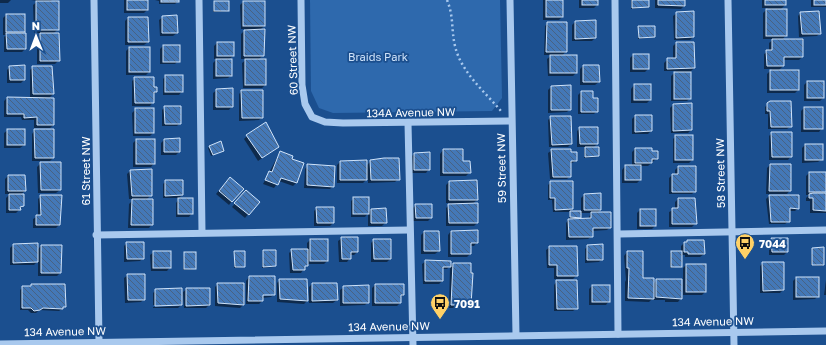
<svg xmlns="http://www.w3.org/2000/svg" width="826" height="345" viewBox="0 0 826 345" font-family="'Golos Text',sans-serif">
  <defs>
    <pattern id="building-back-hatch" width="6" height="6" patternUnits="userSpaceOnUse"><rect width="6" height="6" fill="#4478b7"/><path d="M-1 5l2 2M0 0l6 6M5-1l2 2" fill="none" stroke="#486282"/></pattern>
  </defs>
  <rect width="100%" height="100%" fill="#1b4f8f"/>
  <polygon fill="#2e69ad" points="310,0 500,0 502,98 492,111 333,113 319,108 311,91"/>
  <g fill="#0007" fill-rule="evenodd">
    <polygon points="0,0 11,0 8,3 0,3"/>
    <polygon points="31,0 52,0 50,2 58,29 53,34 59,60 55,64 37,64 37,38 42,33 34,33 33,5 38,1"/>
    <polygon points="124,0 147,0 147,10 144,13 124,13"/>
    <polygon points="155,0 178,0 178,1 175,4 159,4 159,1"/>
    <polygon points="543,0 562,0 562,17 559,20 543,20"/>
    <polygon points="579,0 597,0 597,5 594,8 579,8"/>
    <polygon points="631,0 648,0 648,7 631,9"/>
    <polygon points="655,0 684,0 684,6 681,9 655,8"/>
    <polygon points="762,0 785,0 785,5 780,10 786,35 782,40 802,57 799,60 783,60 783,66 778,71 798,90 795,93 767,93 767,74 772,69 764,69 764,54 769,51 769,43 774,39 763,39 763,13 768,8 762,8"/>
    <rect x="811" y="0" width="15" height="7"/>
    <polygon points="215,2 228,11 213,12"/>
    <polygon points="243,2 264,26 260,30 263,55 258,60 265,85 262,88 243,88 242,63 247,59 241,59 241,34 246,29 241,29 240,5"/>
    <polygon points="801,12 820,33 817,36 799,37 798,16"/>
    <polygon points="677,13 693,37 690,40 674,40 673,16"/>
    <polygon points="6,15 24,32 22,34 25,49 22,52 4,52 4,37 6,35 3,35 3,18"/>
    <polygon points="163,17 177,33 173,36 160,36 159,20"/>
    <polygon points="128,18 148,42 144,45 125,45 125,21"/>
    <polygon points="575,22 595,38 592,41 572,41 572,25"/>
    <polygon points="548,23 566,51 562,56 576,73 573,76 548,76 547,59 552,55 544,55 545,26"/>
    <polygon points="639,27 654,37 638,39"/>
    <polygon points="217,43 233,56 228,60 231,75 228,78 213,79 213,63 217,59 214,59 214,46"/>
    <polygon points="676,43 694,68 689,73 690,98 687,101 671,101 671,76 676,71 664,71 664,63 668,59 673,59 673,46"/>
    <polygon points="163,46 178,61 175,64 160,64 160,49"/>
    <polygon points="129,48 149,72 146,75 126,75 126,51"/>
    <polygon points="633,55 648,69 645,72 630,72 630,58"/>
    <polygon points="583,66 599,82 595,85 580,85 580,69"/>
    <polygon points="10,67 24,80 21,83 7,83 7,70"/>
    <polygon points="33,67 53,94 48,99 53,125 50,128 34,128 34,120 22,120 21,117 4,117 4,101 7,98 30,99 30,70"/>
    <polygon points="166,76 182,91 179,95 163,95 163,79"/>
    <polygon points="135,78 153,88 156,92 153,95 153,102 150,106 132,106 132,81"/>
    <polygon points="807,82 823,82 823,98 820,101 804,101 804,85"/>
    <polygon points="634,85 650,100 647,103 631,103 631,89"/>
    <polygon points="551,87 570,109 567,112 548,113 548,90"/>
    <polygon points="217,90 232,106 229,110 213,110 213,93"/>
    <polygon points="242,91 262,117 259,120 239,121 239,94"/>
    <polygon points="581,92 592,99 597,111 594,114 578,114 578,95"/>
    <polygon points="674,104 691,130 688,133 671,133 670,108"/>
    <polygon points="768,104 791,126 787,129 768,129 768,114 765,114 765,107"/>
    <polygon points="165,107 180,123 177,126 162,126 162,110"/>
    <polygon points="804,108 822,108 822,128 819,132 801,132 801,111"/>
    <polygon points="136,109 153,133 150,136 133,136 132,113"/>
    <polygon points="635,116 651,131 648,134 632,134 632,119"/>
    <polygon points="551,117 571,144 568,147 549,147 548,120"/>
    <polygon points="580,128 597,144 593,148 598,156 597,157 584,158 584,149 586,147 577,147 577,131"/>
    <polygon points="8,130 24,145 20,148 4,148 4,133"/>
    <polygon points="35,130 53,158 50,161 32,161 32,134"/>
    <polygon points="772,133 791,156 788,160 769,160 769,136"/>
    <polygon points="247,136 278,147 258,161 244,139"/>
    <polygon points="676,136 692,160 689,163 673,163 673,139"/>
    <polygon points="136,140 154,163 151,167 133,167 133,143"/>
    <polygon points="164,140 179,152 176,155 161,155 161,143"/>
    <polygon points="805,145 822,159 818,162 802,163 802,148"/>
    <polygon points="209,147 223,150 211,156 208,148"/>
    <polygon points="635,149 651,152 657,158 648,166 640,166 640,180 637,183 622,183 622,170 625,166 632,166 632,152"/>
    <polygon points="443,150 462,162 470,172 466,176 440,176 440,154"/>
    <polygon points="552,150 570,153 576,161 570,164 570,176 567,179 550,179 548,153"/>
    <polygon points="280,152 291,159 303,164 296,183 293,186 279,181 274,188 263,184"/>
    <polygon points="414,154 429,169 426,173 411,173 411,157"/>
    <polygon points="366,161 366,166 371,161 398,179 395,182 368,183 368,178 363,183 337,183 337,165 340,162"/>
    <polygon points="41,163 60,190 56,193 38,193 37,167"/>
    <polygon points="308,165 333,186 330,189 304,188 305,169"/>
    <polygon points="770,165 790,190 787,194 766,194 767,168"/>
    <polygon points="678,167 695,191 692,194 669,194 669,178 672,175 675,175 675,170"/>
    <polygon points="130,171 151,195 146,200 152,224 149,228 128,228 129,204 134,199 129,199 127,174"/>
    <polygon points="809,173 825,173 825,192 822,194 826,194 826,213 810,213 810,201 806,201 806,198 809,195 806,195 806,176"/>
    <polygon points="8,176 25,191 20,195 23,206 16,213 6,213 6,198 10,194 5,194 5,179"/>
    <polygon points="166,181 182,195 179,198 163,198 163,184"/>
    <polygon points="227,181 242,189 229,205 216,194"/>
    <polygon points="449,182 477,200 472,204 477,223 474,226 446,226 446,208 451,203 446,203 446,185"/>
    <polygon points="551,182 572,209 569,212 553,212 552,200 548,200 548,185"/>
    <polygon points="243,194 258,202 245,218 232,207"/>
    <path d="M600 194V210L597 213 610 227 607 230 592 231V236L588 239 566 240V223L569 219 571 212H581V198L584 195ZM580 213H591L588 219H577Z"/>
    <polygon points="41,196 59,225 56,228 33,228 33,219 38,216 38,199"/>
    <polygon points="769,196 798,196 798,208 795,211 789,211 789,221 785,224 769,224 766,199"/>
    <polygon points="354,198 368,213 371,210 386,222 382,226 368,226 368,213 365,217 351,217 351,201"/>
    <polygon points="179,199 192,213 189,217 176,217 176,203"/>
    <polygon points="678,199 696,223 692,227 669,227 669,212 675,209 675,202"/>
    <polygon points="416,205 431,218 428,221 413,221 413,208"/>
    <polygon points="317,208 333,223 330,226 314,226 314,211"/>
    <polygon points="640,210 655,226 652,229 637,229 637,213"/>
    <polygon points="451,231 477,242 474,246 470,246 470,254 467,257 448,257 448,235"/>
    <polygon points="424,232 438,232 439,251 435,254 421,254 421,235"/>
    <polygon points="342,238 357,252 354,255 350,255 350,258 347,262 339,262 338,241"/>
    <polygon points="772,239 787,252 784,255 769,255 769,242"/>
    <polygon points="310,240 327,240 327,261 324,264 307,264 301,273 290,273 289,253 292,250 307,250 307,243"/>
    <polygon points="374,240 390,259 387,262 371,262 371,243"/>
    <polygon points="127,243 143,258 140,261 124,262 124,246"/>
    <polygon points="684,243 704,254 700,257 685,257 685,255 681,255 681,266 670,268 670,253 681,252 681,246"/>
    <polygon points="13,245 37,250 41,246 60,273 57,276 38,276 38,261 34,265 10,265 10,248"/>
    <polygon points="588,246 602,259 599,262 585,263 585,249"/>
    <polygon points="550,247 577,275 573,279 554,279 554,268 547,268 546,250"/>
    <polygon points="812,248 823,264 822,266 811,265"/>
    <polygon points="263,251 275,266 274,267 262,268"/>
    <polygon points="154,252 170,267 167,271 151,271 150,255"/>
    <polygon points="235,252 244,266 243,267 234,268"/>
    <polygon points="627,252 642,279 653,284 657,280 681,298 678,302 665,302 665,300 653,300 653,298 649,302 625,301 625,282 626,280 624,256"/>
    <polygon points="184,253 195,268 194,269 183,270"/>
    <polygon points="426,261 450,262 450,267 453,264 470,264 472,289 470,305 467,308 449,308 450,266 447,269 442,269 442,281 439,284 423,284 422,264"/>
    <polygon points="763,263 783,290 780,293 760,293 760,266"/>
    <polygon points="686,265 705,292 702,295 683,295 683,268"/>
    <polygon points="128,275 144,299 141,302 125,303 124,278"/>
    <path d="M249 277 274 294 271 297 262 298V301L259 304H246V281ZM258 294H272V296H258Z"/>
    <polygon points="796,278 818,296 815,299 793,300 793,281"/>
    <polygon points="280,280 306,280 307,301 304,304 277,302 277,283"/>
    <polygon points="826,280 826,295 824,295"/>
    <polygon points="557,281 577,308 573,311 554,311 554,285"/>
    <polygon points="218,284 243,305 240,308 215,306 215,287"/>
    <polygon points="312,284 337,300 333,303 309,303 309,287"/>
    <polygon points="31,285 65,306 59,311 39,310 36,313 31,313 28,310 20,310 20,290 23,287 29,287"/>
    <polygon points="375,285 403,295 400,298 400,303 397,306 372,306 372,288"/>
    <polygon points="592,286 609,301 606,305 589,305 589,289"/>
    <polygon points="344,287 368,302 365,305 340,306 340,290"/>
    <polygon points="187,289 209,305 206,308 184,308 183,292"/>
    <polygon points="156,290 181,305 178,308 153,308 153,307 179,306 179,304 153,305 153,293"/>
  </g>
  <g fill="url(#building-back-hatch)" stroke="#cfe3fa">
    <rect x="127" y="0" width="21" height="10"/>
    <rect x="161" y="0" width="18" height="2"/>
    <rect x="546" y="0" width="17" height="17"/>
    <rect x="582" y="0" width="16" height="5"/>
    <polygon points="632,0 649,0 649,7 632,8"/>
    <polygon points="658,0 685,0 685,6 658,5"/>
    <rect x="765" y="0" width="21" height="5"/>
    <rect x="814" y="0" width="12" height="5"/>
    <rect x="36" y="1" width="23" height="29"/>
    <rect x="214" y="1" width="15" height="10"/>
    <rect x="243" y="1" width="22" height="25"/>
    <rect x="766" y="9" width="21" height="27"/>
    <polygon points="694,11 694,37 676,38 676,12"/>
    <polygon points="819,11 821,34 802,34 800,12"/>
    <rect x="6" y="14" width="19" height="18"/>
    <polygon points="177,15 178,33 162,33 162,16"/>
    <polygon points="128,17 148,17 149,42 128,42"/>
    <polygon points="596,20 596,38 575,39 575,21"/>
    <polygon points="547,22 567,22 567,52 546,52"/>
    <polygon points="638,26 655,26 655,37 639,38"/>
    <polygon points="265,29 264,56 244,56 244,30"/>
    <polygon points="6,33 26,33 26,49 7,49"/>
    <polygon points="40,33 59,33 60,61 40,61"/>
    <polygon points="772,39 803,39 803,57 784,57 784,66 767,66 766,50 772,50"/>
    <rect x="217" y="42" width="17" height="14"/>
    <polygon points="676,42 694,42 695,68 667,69 667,58 676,58"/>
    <rect x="163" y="45" width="17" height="17"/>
    <rect x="129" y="47" width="21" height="25"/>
    <rect x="633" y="54" width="16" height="15"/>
    <rect x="550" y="55" width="27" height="18"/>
    <rect x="216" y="59" width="16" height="17"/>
    <rect x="245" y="59" width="21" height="26"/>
    <polygon points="25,65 25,80 10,80 9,66"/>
    <polygon points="583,65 599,65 600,82 583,82"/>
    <polygon points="32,66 52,66 54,94 33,94"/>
    <rect x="770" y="70" width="29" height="20"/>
    <rect x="674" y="72" width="17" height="27"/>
    <rect x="165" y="75" width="18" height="17"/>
    <polygon points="134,77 154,77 154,87 157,87 157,92 154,92 154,103 135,103"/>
    <rect x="807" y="81" width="17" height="17"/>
    <rect x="634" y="84" width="17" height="16"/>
    <polygon points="571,85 571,110 551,110 551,86"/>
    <polygon points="233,88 233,107 216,107 216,89"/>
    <polygon points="241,90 263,90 263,118 242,118"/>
    <polygon points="581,91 593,91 593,98 598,98 598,112 581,112"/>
    <polygon points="7,97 54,98 54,125 37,125 37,117 24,118 24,114 7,114"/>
    <polygon points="770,101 791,101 792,127 771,127 770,111 767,111 767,103"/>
    <polygon points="692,103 692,130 673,131 673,104"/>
    <polygon points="164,106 181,106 181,124 165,124"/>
    <rect x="804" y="107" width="19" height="22"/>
    <rect x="135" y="108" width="19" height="25"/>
    <polygon points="635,115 652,115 652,131 635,132"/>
    <polygon points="550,116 571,116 572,144 552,145"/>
    <polygon points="266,122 279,147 262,158 246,135"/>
    <polygon points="579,127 598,127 598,144 580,144"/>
    <rect x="7" y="129" width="18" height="16"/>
    <polygon points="34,129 54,129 54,158 35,158"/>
    <polygon points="771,132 792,132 792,157 772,157"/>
    <rect x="675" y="135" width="18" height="25"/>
    <polygon points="180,138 180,152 164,152 164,139"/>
    <rect x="136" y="139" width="19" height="25"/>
    <polygon points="221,141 224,151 213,155 209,146"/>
    <rect x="805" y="144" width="18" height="16"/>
    <polygon points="585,147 599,147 599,156 585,157"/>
    <polygon points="635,148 652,148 652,151 658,151 658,159 652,159 652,163 635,163"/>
    <polygon points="443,149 463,149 463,161 470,161 471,173 443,173"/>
    <polygon points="551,149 571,149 571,152 577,152 577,161 571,161 571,177 553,177"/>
    <polygon points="280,151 293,156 292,159 304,163 297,183 281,178 278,185 265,180 269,171 272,172"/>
    <polygon points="430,152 430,170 414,170 414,153"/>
    <polygon points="384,158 399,158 400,180 371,180 370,160"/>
    <polygon points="367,160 367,180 340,180 340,161"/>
    <polygon points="40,162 61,162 61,190 41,190"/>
    <polygon points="307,164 335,166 334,187 307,185"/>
    <polygon points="770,164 791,164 791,191 769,191"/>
    <rect x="625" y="165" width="16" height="15"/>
    <polygon points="678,166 696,166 696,192 672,192 672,174 678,174"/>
    <polygon points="152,169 152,196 132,196 130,170"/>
    <rect x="809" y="172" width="17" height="20"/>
    <polygon points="8,175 25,175 26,191 8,191"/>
    <polygon points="230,177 244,189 232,202 219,191"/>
    <polygon points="165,180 183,180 183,195 165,196"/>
    <polygon points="477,180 478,200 449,200 449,181"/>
    <polygon points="550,181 573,181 573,209 555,210 555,198 550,198"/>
    <polygon points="246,190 260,202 249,215 234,203"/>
    <polygon points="601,193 601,210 584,210 584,194"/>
    <polygon points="813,193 826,193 826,211 813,210 813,198 809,198 809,194"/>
    <polygon points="9,194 24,194 24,206 20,207 21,210 9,210"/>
    <polygon points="40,195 62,195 60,225 36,225 36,215 41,215"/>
    <polygon points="769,195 799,195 799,209 790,208 790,222 771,222"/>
    <rect x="353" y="197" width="16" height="17"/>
    <rect x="178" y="198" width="15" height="16"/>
    <polygon points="678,198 695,198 697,224 672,224 672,208 678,208"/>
    <polygon points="132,199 153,199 153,225 131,225"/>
    <polygon points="478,203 478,223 449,223 448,204"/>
    <polygon points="415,204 432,204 432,218 416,218"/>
    <polygon points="316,207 334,207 334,223 317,223"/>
    <polygon points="386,208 387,223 371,223 371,209"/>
    <rect x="640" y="209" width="16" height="17"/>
    <polygon points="570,211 581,211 581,218 570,217"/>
    <polygon points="591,212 611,212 611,228 593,228 593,237 569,237 568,219 591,218"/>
    <polygon points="478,230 478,243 471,243 471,254 451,254 451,231"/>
    <polygon points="424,231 439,231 440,251 424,251"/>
    <polygon points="341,237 358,237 358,252 351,252 351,259 342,259"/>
    <polygon points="771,238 788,238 788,252 772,252"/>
    <rect x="310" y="239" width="18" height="22"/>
    <polygon points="373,239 391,239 391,259 374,259"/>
    <polygon points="687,240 704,240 705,254 688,254 688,252 684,252 684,242 687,242"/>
    <polygon points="126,242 144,242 144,259 127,259"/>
    <polygon points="38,243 38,262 13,263 13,244"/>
    <polygon points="603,244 603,260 587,260 587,245"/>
    <polygon points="41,245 62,245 61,273 41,273"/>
    <polygon points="549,246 577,246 578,276 557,276 557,265 549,265"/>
    <polygon points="824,247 824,265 812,265 812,248"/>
    <polygon points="291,249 308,249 308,266 305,266 305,270 293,270"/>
    <polygon points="263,250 276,250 276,266 263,267"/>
    <rect x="153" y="251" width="18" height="17"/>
    <polygon points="234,251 245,251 245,267 235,267"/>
    <polygon points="627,251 643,251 643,278 654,278 654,299 628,298 629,268 627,268"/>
    <rect x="671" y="251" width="11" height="16"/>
    <rect x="184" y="252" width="12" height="17"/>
    <polygon points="425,260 451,261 451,267 443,267 443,281 425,281"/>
    <polygon points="762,262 784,262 784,290 763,291"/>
    <polygon points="453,263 471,263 471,273 473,273 471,305 451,305"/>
    <rect x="686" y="264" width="20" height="28"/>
    <polygon points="127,274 145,274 145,300 128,300"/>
    <polygon points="249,276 275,276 275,295 263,295 263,301 248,301"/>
    <rect x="796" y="277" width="23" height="20"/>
    <polygon points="279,279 307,279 308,301 280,299"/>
    <polygon points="656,279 682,279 682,299 656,297"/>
    <polygon points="556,280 577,280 578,309 557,309"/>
    <polygon points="217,283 244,283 244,305 218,303"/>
    <polygon points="312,283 337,283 338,300 312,301"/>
    <polygon points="31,284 65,284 66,307 63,307 63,309 43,308 40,310 34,311 31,308 22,308 22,286 31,286"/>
    <polygon points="375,284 404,284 404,295 401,295 401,303 375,303"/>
    <polygon points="369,285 369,303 343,303 343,286"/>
    <rect x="592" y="285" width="18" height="17"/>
    <polygon points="182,288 182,305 155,306 155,289"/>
    <polygon points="186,288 210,288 210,305 186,306"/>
  </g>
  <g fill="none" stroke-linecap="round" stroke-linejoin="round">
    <path stroke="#a9c9ee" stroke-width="2.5" stroke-dasharray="2 3" stroke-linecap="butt" d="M447 0C454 17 451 29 455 46 461 72 484 91 501 111"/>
    <g stroke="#a9c9ee" stroke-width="7">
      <polyline points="94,0 99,342"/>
      <polyline points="199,0 202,232"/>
      <polyline points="301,0 302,85 305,104 312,117 325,122 343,123 511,121"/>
      <polyline points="510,0 516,335"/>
      <polyline points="615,0 618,334"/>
      <polyline points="728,0 734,345"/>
      <polyline points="408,123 413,345"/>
      <polyline points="619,234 826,230"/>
      <polyline points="96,235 409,230"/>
      <polyline points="0,344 826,331"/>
    </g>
  </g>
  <defs>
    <g id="bus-pin" transform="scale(1)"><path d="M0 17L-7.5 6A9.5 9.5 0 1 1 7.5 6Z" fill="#ffd166" stroke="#1b4f8f"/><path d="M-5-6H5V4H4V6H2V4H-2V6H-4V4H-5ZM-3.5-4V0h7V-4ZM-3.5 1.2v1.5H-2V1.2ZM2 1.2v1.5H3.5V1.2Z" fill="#111"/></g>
  </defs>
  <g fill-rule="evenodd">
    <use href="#bus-pin" x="745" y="243"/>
    <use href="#bus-pin" x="440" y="303"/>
  </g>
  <g text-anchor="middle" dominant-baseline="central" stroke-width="3.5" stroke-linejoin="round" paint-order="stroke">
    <g font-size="11" fill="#cfe3fa" stroke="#1b4f8f">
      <text x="378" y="56">Braids Park</text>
    </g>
    <g font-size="11" fill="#fff" stroke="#1b4f8f">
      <text transform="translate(292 60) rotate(-92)">60 Street NW</text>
      <text transform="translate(411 112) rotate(-1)">134A Avenue NW</text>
      <text transform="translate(501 168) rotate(-91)">59 Street NW</text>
      <text transform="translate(85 171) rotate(-90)">61 Street NW</text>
      <text transform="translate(720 173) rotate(-91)">58 Street NW</text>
      <text transform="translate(713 321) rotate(-1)">134 Avenue NW</text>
      <text transform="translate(389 326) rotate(-1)">134 Avenue NW</text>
      <text transform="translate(65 331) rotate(-1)">134 Avenue NW</text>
    </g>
    <g font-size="11" font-weight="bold" fill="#fff" stroke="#1b4f8f" text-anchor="start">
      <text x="759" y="243">7044</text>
      <text x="454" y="303">7091</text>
    </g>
  </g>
  <g transform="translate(36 36) rotate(359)" stroke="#1b4f8f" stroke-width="3" paint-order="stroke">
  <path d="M0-3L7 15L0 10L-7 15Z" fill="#ffffff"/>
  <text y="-6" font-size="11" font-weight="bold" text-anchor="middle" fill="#ffffff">N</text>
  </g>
</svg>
